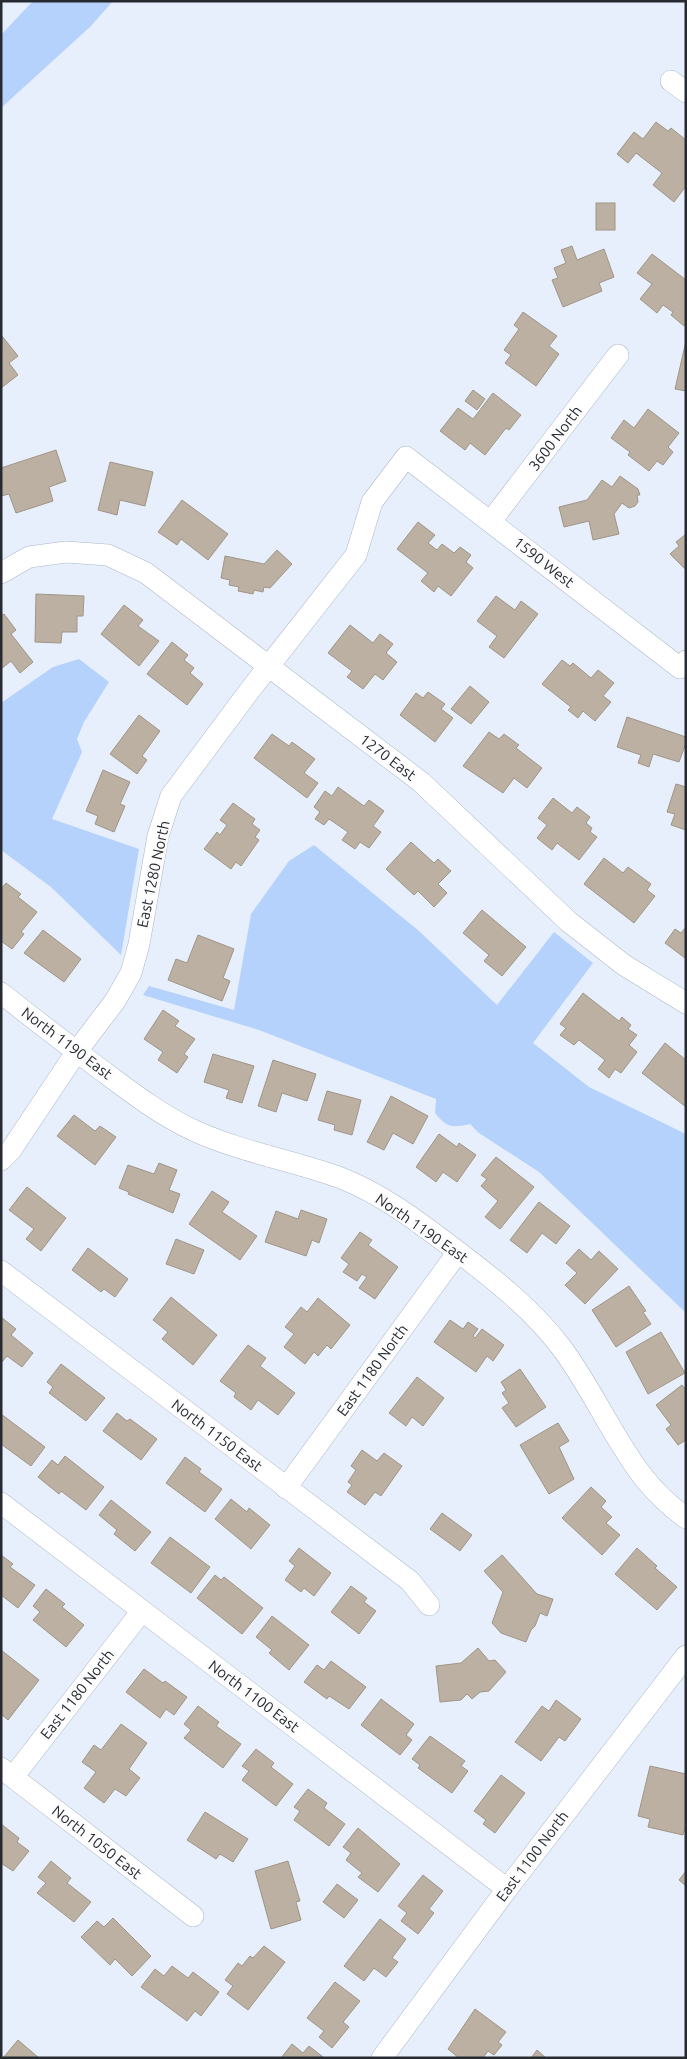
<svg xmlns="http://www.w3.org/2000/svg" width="687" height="2059" viewBox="0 0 687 2059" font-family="Ubuntu,sans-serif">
  <rect width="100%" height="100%" fill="#e7effc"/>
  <g fill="#b5d2fc">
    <polygon points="33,1 113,1 91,26 1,108 1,35"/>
    <polygon points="79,659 109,682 84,722 77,739 82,752 52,819 139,849 121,955 51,887 1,850 1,703 53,667"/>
    <path d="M314 845 419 931 497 1005 554 932 593 963 533 1043 589 1087 686 1134V1313L539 1172 479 1133 470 1124C452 1128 447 1128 435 1113L436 1099 259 1030 143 995 149 986 234 1010 251 914 289 861Z"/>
  </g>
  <g fill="#bbb0a1" stroke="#a09586">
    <polygon points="656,122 668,131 671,128 686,140 686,186 674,202 653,185 662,173 636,153 628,163 617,154 634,132 643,139"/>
    <rect x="596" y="203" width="19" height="27"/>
    <polygon points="572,246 577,260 604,249 614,277 599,283 602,291 563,307 552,280 558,278 554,268 566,263 561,250"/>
    <polygon points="652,254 686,280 686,323 684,326 671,315 673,312 663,305 657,313 640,299 652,284 637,273"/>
    <polygon points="523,312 557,336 549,346 559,354 536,386 505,363 511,355 504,350 519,329 514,325"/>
    <polygon points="2,336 18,356 9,363 18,375 1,388"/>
    <polygon points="686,341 686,391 675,389"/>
    <polygon points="473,390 485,399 477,410 465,401"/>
    <polygon points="493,393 521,415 509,430 506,428 485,455 470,443 465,450 440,431 458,408 473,419"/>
    <polygon points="648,409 679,433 668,447 673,452 663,465 657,461 649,471 628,455 630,452 611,438 624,420 634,428"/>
    <polygon points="56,450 66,481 49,487 53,501 16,513 9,494 1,496 1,468"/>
    <polygon points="110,462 153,472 145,506 120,500 117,515 98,510"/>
    <polygon points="620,476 638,489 640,495 637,495 638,502 635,506 629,508 622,503 614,514 619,534 593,540 589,521 564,527 559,507 587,500 602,480 612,487"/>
    <polygon points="182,500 228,534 208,560 181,539 177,545 158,532"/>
    <polygon points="418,522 435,535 428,543 437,550 442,544 454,553 460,547 471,555 466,562 473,568 451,596 438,586 434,592 421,581 428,573 397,549"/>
    <polygon points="686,534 686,570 670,554 679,546 676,542"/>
    <polygon points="277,550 292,564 270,588 264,587 263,592 254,590 253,594 238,591 239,587 229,585 230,580 221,578 225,556 264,564"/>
    <polygon points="36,594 84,596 83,616 77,616 77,632 62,632 61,643 35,642"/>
    <polygon points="496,596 515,610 521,601 538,614 504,658 489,647 497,636 477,621"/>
    <polygon points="124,605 143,620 138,626 159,641 139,666 101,634"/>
    <polygon points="4,614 16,630 11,634 33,662 20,673 11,661 1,669 1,616"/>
    <polygon points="350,625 373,643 380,634 393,644 386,653 397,662 383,680 375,674 363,689 347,677 352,671 328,653"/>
    <polygon points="172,642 188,655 184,660 194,668 190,673 203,684 187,705 147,674"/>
    <polygon points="562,660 570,666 573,663 591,678 598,670 614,683 603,696 611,702 595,721 583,711 578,718 568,710 571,707 542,684"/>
    <polygon points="470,686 489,702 471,724 451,709"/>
    <polygon points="428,692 445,704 441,709 453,718 435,742 400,715 416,693 423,698"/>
    <polygon points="139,715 160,731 142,756 147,760 137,774 110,754"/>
    <polygon points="627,717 686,737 686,743 679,762 653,754 649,767 638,763 641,755 617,747"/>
    <polygon points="489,732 499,739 504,734 519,745 516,748 542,768 527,788 514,778 503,793 463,766"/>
    <polygon points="272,734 289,746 292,742 315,759 304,773 318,783 307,798 254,758"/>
    <polygon points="103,770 130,782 120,804 125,806 114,832 95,824 98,816 86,811"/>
    <polygon points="676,784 686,787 686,830 671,825 675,814 667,812"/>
    <polygon points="338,787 364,806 369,800 384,811 373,826 381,832 369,848 360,842 355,849 342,840 348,832 329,819 324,825 315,819 320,812 314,807 325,791 332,796"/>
    <polygon points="553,798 572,813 577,807 590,817 586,823 592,828 590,832 597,837 579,860 557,843 552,850 537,838 547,825 538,818"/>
    <polygon points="233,803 255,819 252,824 260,830 255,837 259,840 241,866 236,862 231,869 204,849 217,832 220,835 227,825 220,820"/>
    <polygon points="411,842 434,863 438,859 451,871 438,884 447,893 434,907 418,891 414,895 386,869"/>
    <polygon points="604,858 623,873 628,867 651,884 647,890 655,896 634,923 584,884"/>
    <polygon points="6,883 21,894 18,897 37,912 21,932 24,934 12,949 1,941 1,889"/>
    <polygon points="482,910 526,947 502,976 484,961 489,955 463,933"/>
    <polygon points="686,927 686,956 685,958 665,943 675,929 681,933"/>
    <polygon points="43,930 81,959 64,982 24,953"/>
    <polygon points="198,935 234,949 223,978 230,981 222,1001 168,980 176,959 187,963"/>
    <polygon points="583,993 619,1021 622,1017 631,1025 628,1029 637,1035 629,1045 637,1052 621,1073 615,1069 609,1078 598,1069 605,1060 579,1040 574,1045 560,1035 566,1028 560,1024"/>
    <polygon points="163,1010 179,1021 175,1026 195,1039 184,1054 188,1057 177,1073 158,1060 163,1052 144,1039"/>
    <polygon points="665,1043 686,1060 686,1107 642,1073"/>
    <polygon points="213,1054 254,1066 242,1103 226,1098 229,1090 204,1082"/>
    <polygon points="273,1060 316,1074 307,1101 282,1093 276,1112 258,1106"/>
    <polygon points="327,1091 361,1100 352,1135 334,1130 335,1125 318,1120"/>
    <polygon points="391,1096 428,1116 413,1144 393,1133 384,1150 367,1142"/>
    <polygon points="74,1115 95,1131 100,1126 116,1137 95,1165 57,1136"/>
    <polygon points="439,1134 457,1147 459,1143 476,1155 457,1182 443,1172 436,1182 416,1167"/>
    <polygon points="496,1157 534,1187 500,1229 485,1217 498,1201 481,1186 487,1179 481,1175"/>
    <polygon points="159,1163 177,1170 169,1190 180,1194 173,1213 128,1194 129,1192 119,1188 128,1165 154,1174"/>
    <polygon points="27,1187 66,1218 41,1251 26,1239 34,1229 9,1210"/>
    <polygon points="212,1191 229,1202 222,1212 257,1236 240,1260 189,1224"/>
    <polygon points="539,1202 570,1226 556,1244 542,1233 527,1253 510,1240"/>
    <polygon points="301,1210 327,1219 319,1243 312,1240 306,1256 265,1242 276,1211 298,1219"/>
    <polygon points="360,1232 372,1240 368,1245 398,1267 375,1299 359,1288 367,1277 362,1274 357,1281 343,1272 349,1264 341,1258"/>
    <polygon points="176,1239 204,1250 194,1274 166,1264"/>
    <polygon points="88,1248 128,1279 115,1297 104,1289 101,1292 72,1270"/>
    <polygon points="579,1249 591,1260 599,1251 618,1269 585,1304 565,1285 577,1273 566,1263"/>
    <polygon points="629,1286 646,1311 643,1312 651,1324 616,1347 592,1310"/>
    <polygon points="171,1297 217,1335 193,1365 162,1339 168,1332 153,1320"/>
    <polygon points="318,1298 350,1325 331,1349 327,1345 318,1356 314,1352 305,1364 284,1347 294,1334 285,1327 301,1307 307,1312"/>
    <polygon points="1,1317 16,1329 11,1335 33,1353 22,1367 7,1356 2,1362 1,1361"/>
    <polygon points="450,1320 463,1329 468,1322 478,1329 473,1336 475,1338 482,1329 504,1345 493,1361 487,1356 476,1372 434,1342"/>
    <polygon points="661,1332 685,1373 648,1394 626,1352"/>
    <polygon points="248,1345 266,1358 260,1366 295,1393 278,1415 258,1400 251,1410 234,1397 236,1393 220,1381"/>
    <polygon points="61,1364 105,1398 86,1421 49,1393 53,1387 47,1382"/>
    <polygon points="520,1369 546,1407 516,1427 502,1408 509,1403 502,1393 506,1390 501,1382"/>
    <polygon points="417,1377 444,1398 423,1426 412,1417 406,1426 389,1413"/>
    <polygon points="682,1385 686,1390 686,1440 678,1445 666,1429 671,1425 656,1405"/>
    <polygon points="117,1413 127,1421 130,1419 157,1439 141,1460 103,1431"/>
    <polygon points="1,1414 45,1447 31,1466 1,1444"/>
    <polygon points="558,1423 569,1441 559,1447 574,1479 549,1494 520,1445"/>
    <polygon points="362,1450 377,1461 384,1453 402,1466 381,1496 375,1492 365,1505 347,1492 352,1485 348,1482 356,1470 351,1466"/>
    <polygon points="65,1456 104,1487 86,1510 61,1491 59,1494 38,1477 52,1460 58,1465"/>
    <polygon points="185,1457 201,1469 199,1472 222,1489 205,1512 166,1483"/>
    <polygon points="591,1487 606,1501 601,1507 612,1517 606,1523 620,1535 602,1555 562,1518"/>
    <polygon points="231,1499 247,1512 249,1508 270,1525 251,1549 215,1519"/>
    <polygon points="111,1500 151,1532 135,1551 114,1534 117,1530 99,1515"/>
    <polygon points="442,1513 472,1535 460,1551 430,1529"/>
    <polygon points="170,1537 210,1567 191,1593 151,1563"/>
    <polygon points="299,1548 331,1573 314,1596 304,1588 301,1592 285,1580 295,1566 289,1561"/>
    <polygon points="637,1548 657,1566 655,1568 677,1587 657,1610 615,1574"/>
    <polygon points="1,1555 13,1564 10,1567 35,1585 18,1608 1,1595"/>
    <polygon points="502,1555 537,1594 553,1599 547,1616 540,1613 535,1626 531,1630 526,1642 501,1633 492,1623 503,1592 484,1571"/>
    <polygon points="215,1575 221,1580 224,1577 263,1608 242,1634 197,1598"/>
    <polygon points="351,1586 367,1598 364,1602 376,1611 359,1634 331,1612"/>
    <polygon points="46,1589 65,1604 62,1607 84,1625 66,1647 33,1620 40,1612 33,1606"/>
    <polygon points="272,1616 309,1645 289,1670 269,1653 272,1650 256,1637"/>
    <polygon points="478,1648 489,1661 495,1660 506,1672 489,1691 480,1692 472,1699 467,1694 461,1700 440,1702 436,1666 461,1663"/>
    <polygon points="1,1650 39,1680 8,1720 1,1714"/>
    <polygon points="331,1661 366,1687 349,1709 329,1696 327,1699 304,1682 317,1665 324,1670"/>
    <polygon points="144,1669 163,1683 165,1681 187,1697 174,1715 166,1709 160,1718 126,1692"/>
    <polygon points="381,1699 414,1724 406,1735 412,1740 400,1755 361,1725"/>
    <polygon points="556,1700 581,1719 565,1741 559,1737 541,1761 515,1742 542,1706 549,1711"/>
    <polygon points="198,1706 219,1722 216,1726 241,1744 223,1768 184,1738 191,1730 184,1724"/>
    <polygon points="121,1724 147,1743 129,1769 140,1778 126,1796 115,1789 104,1803 84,1788 96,1772 82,1762 94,1745 101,1750"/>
    <polygon points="430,1736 465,1761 461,1766 468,1771 452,1793 418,1768 420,1765 412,1759"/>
    <polygon points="256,1749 274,1763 271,1767 293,1784 276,1806 242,1780 249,1771 242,1766"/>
    <polygon points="650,1766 686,1774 686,1824 683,1835 648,1827 650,1819 638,1816"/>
    <polygon points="501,1775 525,1793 495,1833 483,1824 486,1820 474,1811"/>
    <polygon points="308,1789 327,1803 324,1808 345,1824 329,1846 294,1820 300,1811 294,1807"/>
    <polygon points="205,1812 248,1839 233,1862 220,1854 216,1859 187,1840"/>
    <polygon points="1,1824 19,1838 17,1842 29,1851 13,1871 1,1863"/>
    <polygon points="358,1828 400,1864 378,1892 358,1877 362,1873 346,1860 351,1853 343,1847"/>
    <polygon points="51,1861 71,1878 67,1883 91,1902 74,1922 37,1893 46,1883 38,1877"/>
    <polygon points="288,1861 300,1901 296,1902 301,1920 271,1929 255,1871"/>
    <polygon points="686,1871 686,1886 679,1880"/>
    <polygon points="423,1875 443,1891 429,1909 434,1913 418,1934 401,1921 407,1913 398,1906"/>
    <polygon points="337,1884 358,1900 344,1918 323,1902"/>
    <polygon points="113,1918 151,1956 132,1976 115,1959 110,1965 81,1937 97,1921 104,1927"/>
    <polygon points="380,1919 406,1939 392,1958 398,1962 386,1977 374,1968 364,1981 344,1966"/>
    <polygon points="264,1946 285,1962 248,2010 227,1994 233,1986 225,1980 238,1963 242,1966 250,1956 253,1958"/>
    <polygon points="172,1966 188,1978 193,1972 219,1992 201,2016 195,2011 187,2021 141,1987 155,1969 164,1976"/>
    <polygon points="335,1982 360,2001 343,2022 349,2027 332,2048 319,2037 324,2031 307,2018"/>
    <polygon points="475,2009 506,2032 498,2042 502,2045 494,2055 488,2051 483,2058 459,2058 448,2049"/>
    <polygon points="18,2040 39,2058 3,2058"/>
    <polygon points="292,2044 303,2053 309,2046 323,2057 281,2058"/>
    <polygon points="537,2050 546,2058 531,2058"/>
  </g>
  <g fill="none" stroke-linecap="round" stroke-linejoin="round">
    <g stroke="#adb8c7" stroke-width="22">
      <g id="minor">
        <polyline points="671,81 686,92"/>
        <polyline points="491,521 618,355"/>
        <polyline points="1,573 29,557 66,552 108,555 146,573 421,782 569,922 624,965 686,1003"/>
        <path d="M1 993C35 1020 69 1046 104 1072 132 1093 161 1115 193 1130 240 1152 292 1160 341 1178 384 1195 420 1223 457 1251 495 1280 532 1309 561 1347 592 1388 612 1437 644 1478 656 1493 671 1507 686 1518"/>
        <polyline points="1,1160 11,1150 77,1051 115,1001 131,973 139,944 158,836 171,796 250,690 356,555 372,502 406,457 680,668 686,661"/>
        <polyline points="1,1271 410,1581 429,1605"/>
        <polyline points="286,1488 458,1252"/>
        <polyline points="1,1503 507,1889"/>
        <polyline points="1,1768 193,1916"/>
        <polyline points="13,1777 142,1611"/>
        <polyline points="382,2058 507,1889 686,1656"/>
      </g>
    </g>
    <use href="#minor" stroke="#fff" stroke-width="21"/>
  </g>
  <g text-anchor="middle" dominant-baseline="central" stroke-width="5" stroke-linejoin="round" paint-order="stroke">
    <g font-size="15" fill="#272b31" stroke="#fcfcfc">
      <text transform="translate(555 438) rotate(-53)">3600 North</text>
      <text transform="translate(544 562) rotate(38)">1590 West</text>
      <text transform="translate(388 757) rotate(37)">1270 East</text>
      <text transform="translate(153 874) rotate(-78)">East 1280 North</text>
      <text transform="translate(67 1043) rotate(37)">North 1190 East</text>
      <text transform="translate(422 1228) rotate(35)">North 1190 East</text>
      <text transform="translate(372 1370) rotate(-54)">East 1180 North</text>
      <text transform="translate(217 1435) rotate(37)">North 1150 East</text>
      <text transform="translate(77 1694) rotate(-52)">East 1180 North</text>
      <text transform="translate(254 1696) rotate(37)">North 1100 East</text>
      <text transform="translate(97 1842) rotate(38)">North 1050 East</text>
      <text transform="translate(532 1856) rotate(-53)">East 1100 North</text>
    </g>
  </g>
  <rect width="687" height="2059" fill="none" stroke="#272b31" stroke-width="5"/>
</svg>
